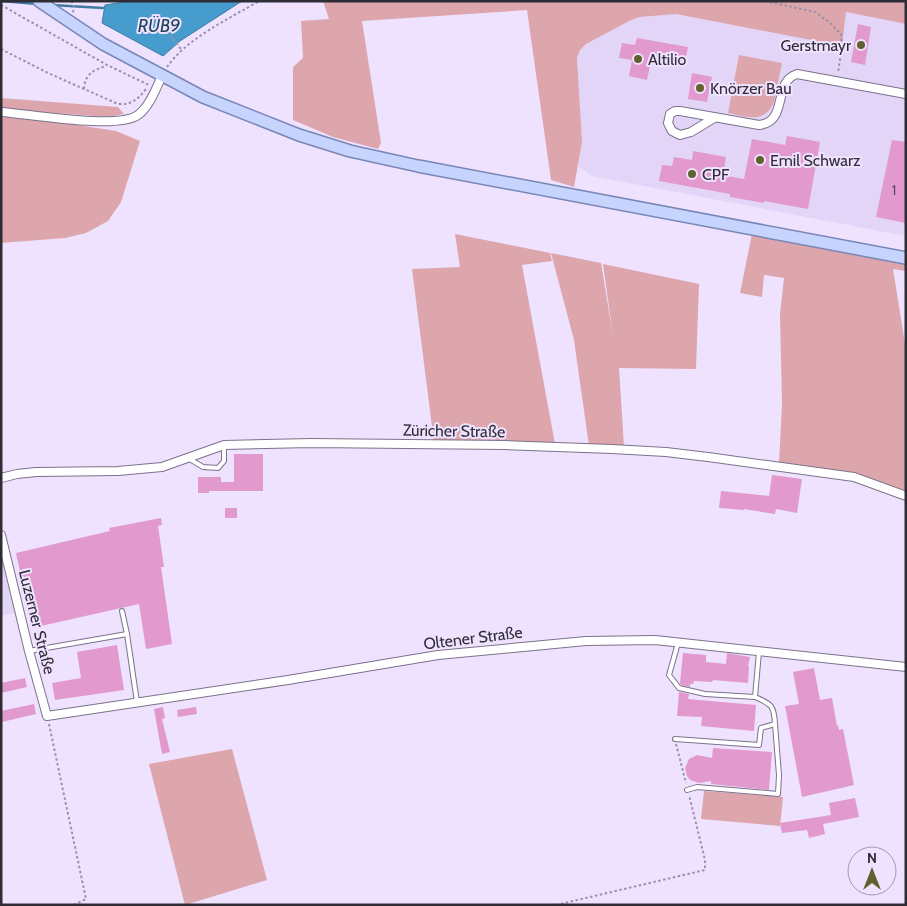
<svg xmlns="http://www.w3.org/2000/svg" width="907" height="906" viewBox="0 0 907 906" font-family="Cabin,sans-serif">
  <rect width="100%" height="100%" fill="#eee2ff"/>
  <g fill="#e2d5f7">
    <polygon points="846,12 906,24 906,236 592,176 578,166 582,142 577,58 580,50 586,44 631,20 640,17 676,14 842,46"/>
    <polygon points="1,545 18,612 1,616"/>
  </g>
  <g fill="#dda5ac">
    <polygon points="323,1 906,1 906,24 846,12 842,46 676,14 640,17 631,20 586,44 580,50 577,58 582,142 574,187 551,180 527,10 362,21 381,143 378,149 333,137 293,120 293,67 303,58 301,21 329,19"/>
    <path d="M739 55 782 63 774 102C764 124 748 117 728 113Z"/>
    <polygon points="1,98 118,107 124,114 108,117 1,109"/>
    <polygon points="1,116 32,118 116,131 140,141 121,202 108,221 86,233 65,238 1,243"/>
    <polygon points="455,234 550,253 552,261 522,265 555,444 434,442 412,269 460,267"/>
    <polygon points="752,234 906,265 906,271 893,269 906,350 906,494 853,474 779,463 782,404 780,314 784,278 764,275 762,297 740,293"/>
    <polygon points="551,253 601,263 613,336 603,264 699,284 696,369 619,368 624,447 589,446 574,340"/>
    <polygon points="232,749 267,880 185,905 149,764"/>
    <polygon points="704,791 783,797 780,826 701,819"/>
  </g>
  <polygon fill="#479cce" stroke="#407aa0" points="131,1 242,1 180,41 163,56 102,23 105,5"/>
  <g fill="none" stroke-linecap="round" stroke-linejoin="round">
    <g stroke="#407aa0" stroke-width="2.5">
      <polyline points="1,1 37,4"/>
      <polyline points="52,5 103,8"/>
    </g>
  </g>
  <g fill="#e199ce">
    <polygon points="858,24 871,27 865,65 851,62"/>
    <polygon points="637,38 688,47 684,67 651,61 647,80 629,76 632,60 619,58 622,43 635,45"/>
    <polygon points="692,73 712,77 707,102 688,99"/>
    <polygon points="787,136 820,142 808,209 764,201 764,203 730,197 730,194 659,181 662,165 672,166 674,157 692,160 693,151 726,157 723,175 744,179 752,139 785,145"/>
    <polygon points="892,140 906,142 906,223 876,217"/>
    <polygon points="234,454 263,454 263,491 209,491 209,493 198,493 198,477 221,477 221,482 234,482"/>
    <polygon points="772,475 802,479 797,513 776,509 775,514 744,509 744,510 719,508 721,491 769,496"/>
    <rect x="225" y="508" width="12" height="10"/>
    <polygon points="161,518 162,525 158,526 164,567 161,567 172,644 146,649 139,604 32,628 16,553 110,531 109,528"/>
    <polygon points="117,645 124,690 55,700 52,683 81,678 77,652"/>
    <polygon points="683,653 706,655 706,662 726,664 727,653 750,657 748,666 749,666 748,683 713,680 712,682 694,681 693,684 690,684 690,687 681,685 680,683"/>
    <polygon points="814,668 820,700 832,698 837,726 838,725 839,730 843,729 854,785 802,797 785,706 799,704 793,672"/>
    <polygon points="25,678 27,687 1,693 1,683"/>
    <polygon points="679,692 689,694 688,699 756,705 754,731 701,726 702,717 677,716"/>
    <polygon points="34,704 36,714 2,722 1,711"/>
    <polygon points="163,707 165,718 162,719 170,752 162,754 154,709"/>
    <polygon points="196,707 197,714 178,717 177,710"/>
    <polygon points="713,748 772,752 769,790 711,784 711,781 699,783 690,780 687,776 685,768 689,759 697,755 712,758"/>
    <polygon points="855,798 859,817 823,824 825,834 809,838 807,830 782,833 780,823 831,815 829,803"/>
  </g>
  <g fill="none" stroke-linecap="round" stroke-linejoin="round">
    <g stroke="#7c728b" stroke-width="6">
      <g id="lane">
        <polyline points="188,458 203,467 218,468 224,461 224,445"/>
        <polyline points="122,611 127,634"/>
        <polyline points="678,643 669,675 679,688 705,694 755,697"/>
        <polyline points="29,651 127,634 137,702"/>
        <path d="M675 739 759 745 761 728 775 724C774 706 772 704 755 697L759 652"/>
        <polyline points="687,790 697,787 778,794 779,775 775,724"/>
      </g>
    </g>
    <g stroke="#7c728b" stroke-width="10">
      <g id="street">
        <path d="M1 112C30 114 117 130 138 115 150 106 156 88 162 76"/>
        <path d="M714 118 691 132 680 135 672 131 668 123 670 114 675 111H680L759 125C789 122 772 82 797 74L906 94"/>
        <polyline points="1,478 17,474 36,472 118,471 162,467 224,445 312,443 504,445 612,449 666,452 708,457 854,477 906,496"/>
        <polyline points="1,535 29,651 47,716 288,680 438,655 586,641 655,640 906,667"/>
      </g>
    </g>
    <g stroke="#7986b6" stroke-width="14">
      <polyline id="primary" points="39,1 103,44 203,97 299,135 350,151 418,166 906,258"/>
    </g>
    <g stroke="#9a91a6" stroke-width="2" stroke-dasharray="2.5 2.5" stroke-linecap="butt">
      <polyline points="71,1 74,5 73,13"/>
      <polyline points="765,1 815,12 829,22 841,34 842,46 838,73"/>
      <polyline points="1,5 107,65 149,85"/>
      <polyline points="170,35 181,49"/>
      <path d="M1 49 48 73 118 104C132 105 138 99 146 89"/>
      <path d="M167 67C187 38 229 19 259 1"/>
      <path d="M84 89C85 74 93 70 106 66"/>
      <polyline points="49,724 86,899 74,905"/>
      <polyline points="676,744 686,783"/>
      <polyline points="556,905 705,870 705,860 689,795"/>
    </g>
    <use href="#lane" stroke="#fff" stroke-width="4"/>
    <use href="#street" stroke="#fff" stroke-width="8"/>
    <use href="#primary" stroke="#c7d4fd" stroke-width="11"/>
  </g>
  <g fill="#5f612e" stroke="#eee2ff" stroke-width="2">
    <circle cx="861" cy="45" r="5"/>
    <circle cx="638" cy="59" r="5"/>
    <circle cx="700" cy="88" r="5"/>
    <circle cx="760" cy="160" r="5"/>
    <circle cx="692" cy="174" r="5"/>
  </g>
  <g text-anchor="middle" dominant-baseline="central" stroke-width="4" stroke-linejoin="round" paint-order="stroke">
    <g font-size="14" fill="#5c475c">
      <text x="894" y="190">1</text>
    </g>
    <g font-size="16" fill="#302c36" stroke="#eee2ff" text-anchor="start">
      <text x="851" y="45" text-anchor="end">Gerstmayr</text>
      <text x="648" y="59">Altilio</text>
      <text x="710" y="88">Knörzer Bau</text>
      <text x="770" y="160">Emil Schwarz</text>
      <text x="702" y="174">CPF</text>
    </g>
    <g font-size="16" fill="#302c36" stroke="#eee2ff">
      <text transform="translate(454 431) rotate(1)">Züricher Straße</text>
      <text transform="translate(37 622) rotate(76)">Luzerner Straße</text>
      <text transform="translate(473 638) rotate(-7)">Oltener Straße</text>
    </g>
    <g font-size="18" font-style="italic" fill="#20445a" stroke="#eee2ff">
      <text x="159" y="26">RÜB9</text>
    </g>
  </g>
  <rect width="907" height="906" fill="none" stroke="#302c36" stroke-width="5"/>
  <g transform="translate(872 871)"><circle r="24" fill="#eee2ff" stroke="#a299af"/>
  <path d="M0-4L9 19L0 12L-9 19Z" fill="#5f612e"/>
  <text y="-8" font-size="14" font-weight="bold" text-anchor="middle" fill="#302c36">N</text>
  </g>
</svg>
